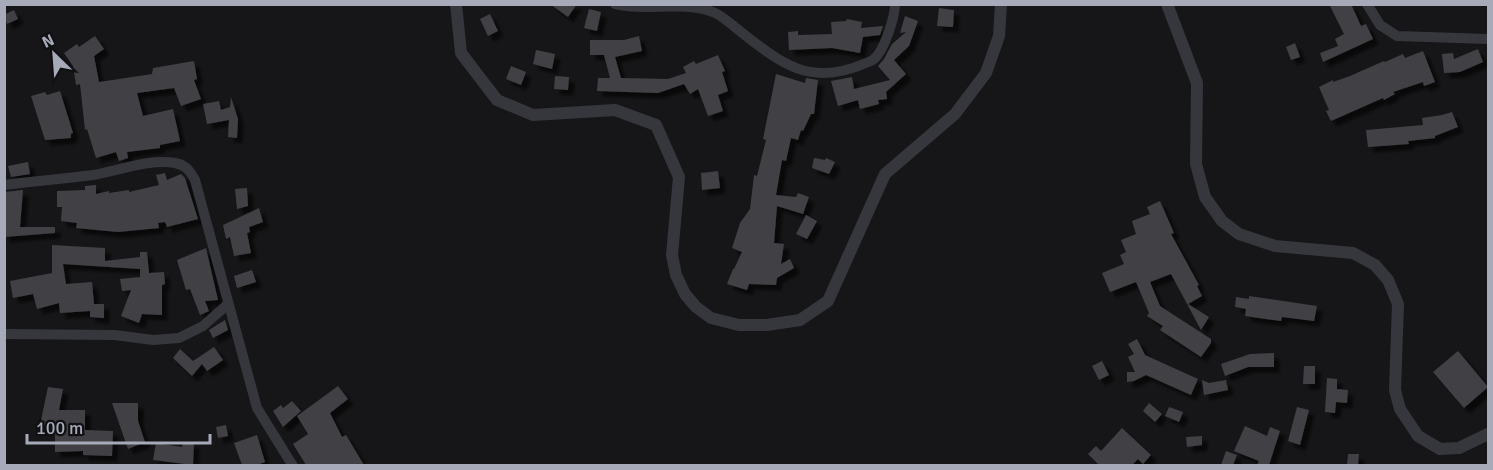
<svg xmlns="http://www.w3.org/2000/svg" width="1493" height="470" viewBox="0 0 1493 470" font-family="Signika,sans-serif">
  <defs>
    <filter id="shadow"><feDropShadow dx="5.5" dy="5.5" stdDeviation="1.5" flood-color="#0009"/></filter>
  </defs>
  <rect width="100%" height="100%" fill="#161618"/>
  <g fill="#404045" filter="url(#shadow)">
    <polygon points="550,4 577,4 568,17"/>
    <polygon points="1329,4 1351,4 1361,26 1366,24 1373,39 1323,62 1320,53 1338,46 1335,39 1344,34"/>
    <polygon points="939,8 954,10 953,27 937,26"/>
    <polygon points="589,9 601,12 597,31 584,28"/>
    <polygon points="14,10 18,19 7,24 4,15"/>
    <polygon points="490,14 498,31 488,36 480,19"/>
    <polygon points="905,16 918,21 909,46 894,60 906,74 886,92 887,99 878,100 879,104 860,109 858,100 838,106 831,81 852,77 854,89 890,80 878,66 884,59 892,44 906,32 900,33"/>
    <polygon points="847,19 862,22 861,28 883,26 880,35 863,37 860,53 832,48 789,50 788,32 798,31 798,35 832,34 831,22 846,21"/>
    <polygon points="95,36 104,49 94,56 99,82 152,74 153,68 194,61 197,79 194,80 201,99 181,106 174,88 137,93 143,116 173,109 180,141 160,145 160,148 127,152 128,158 119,161 116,152 96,158 87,129 85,130 80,84 76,85 73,66 64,53 77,44 79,47"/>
    <polygon points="639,36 642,51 615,57 621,78 668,79 686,73 683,67 694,61 696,64 718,55 725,71 722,72 728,91 718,95 723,111 708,116 698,89 690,94 684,84 658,93 597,91 598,78 610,78 604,55 590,55 590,40 624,40"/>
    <polygon points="1295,43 1300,57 1291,60 1286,47"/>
    <polygon points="1478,49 1483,62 1460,72 1444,73 1442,54 1453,53 1454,59"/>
    <polygon points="536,50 555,54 552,69 533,64"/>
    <polygon points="1423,51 1435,82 1424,86 1423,82 1393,92 1395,94 1384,100 1383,98 1331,121 1326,111 1329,110 1319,87 1333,80 1333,82 1350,76 1384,61 1385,62 1403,54 1405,58"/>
    <polygon points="511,66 526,72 521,85 506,79"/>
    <polygon points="776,74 805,83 806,78 818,80 814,114 811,114 803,131 801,130 798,140 791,138 786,161 782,160 776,195 796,197 798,193 809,197 803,214 777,206 774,243 784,244 781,264 790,259 794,268 777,278 776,285 749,284 747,290 727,284 733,269 734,269 742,252 732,248 740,223 750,209 754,175 757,176 766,140 763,139"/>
    <polygon points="555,76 569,77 568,90 554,89"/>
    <polygon points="60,91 73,133 71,134 71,138 45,140 31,96 45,92 47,95"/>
    <polygon points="231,97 238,119 237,138 228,137 229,120 207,124 203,104 219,101 221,110 230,107"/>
    <polygon points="1452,112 1458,127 1435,136 1435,138 1408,141 1409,144 1368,147 1366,130 1423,125 1422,118 1442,115"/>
    <polygon points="814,158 825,160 826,158 835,162 829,174 812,168"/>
    <polygon points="28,162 30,174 11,177 8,166"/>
    <polygon points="718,171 720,188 702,190 701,173"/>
    <polygon points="165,173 167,180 181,174 185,178 198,219 167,227 165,222 158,223 159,228 118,232 76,228 77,223 61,221 62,207 57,207 57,191 85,190 85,186 96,185 96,194 109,191 109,193 129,190 129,192 159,185 156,175"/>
    <polygon points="247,188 248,206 237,209 235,189"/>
    <polygon points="23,190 20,227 55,227 55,233 4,237 4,192"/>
    <polygon points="1160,201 1174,233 1171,234 1199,285 1197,286 1202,296 1188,304 1209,317 1201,330 1171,274 1150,282 1160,306 1211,339 1211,343 1201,357 1160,330 1163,326 1147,316 1149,313 1136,282 1110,292 1102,273 1124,264 1120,255 1126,252 1121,240 1136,234 1132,221 1150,214 1147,207"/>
    <polygon points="259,208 263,222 249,227 250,232 247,233 251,253 234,256 230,237 226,239 223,225"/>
    <polygon points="806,215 817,221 807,239 796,234"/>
    <polygon points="52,245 105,248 105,261 140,257 140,252 147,252 149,273 164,272 165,284 162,285 162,315 142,314 139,323 121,316 131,290 122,291 120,279 140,277 140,269 63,264 66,284 92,282 94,304 104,304 104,318 90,317 90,311 60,313 59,303 37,309 33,294 13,298 10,281 52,273"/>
    <polygon points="206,248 218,300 205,301 209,311 200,315 190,289 186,290 177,260"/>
    <polygon points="252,270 256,282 237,288 234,276"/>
    <polygon points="1249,296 1317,306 1314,321 1282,317 1281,321 1245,316 1246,309 1235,307 1236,297 1249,299"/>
    <polygon points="225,320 228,330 213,338 209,330"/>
    <polygon points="1137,339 1145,355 1198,379 1191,395 1146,375 1134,381 1127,382 1127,372 1135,372 1128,357 1134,354 1128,344"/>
    <polygon points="214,347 223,360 207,371 202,364 192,376 173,358 180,349 193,361"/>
    <polygon points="1458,351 1488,387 1464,408 1433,372"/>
    <polygon points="1274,353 1274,367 1248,367 1225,376 1221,364 1250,354"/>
    <polygon points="1102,361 1109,375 1099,380 1092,366"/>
    <polygon points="1304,366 1315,366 1315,384 1303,384"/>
    <polygon points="1327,378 1337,379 1337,389 1348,390 1347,403 1336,402 1335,413 1325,412"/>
    <polygon points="1202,380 1209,383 1226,380 1228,390 1204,395"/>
    <polygon points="338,386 348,399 330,413 342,437 346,435 364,465 306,465 293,444 308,434 297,416"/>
    <polygon points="48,387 63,389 59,410 85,410 85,430 113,431 112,456 83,455 83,451 55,452 55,428 40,425"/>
    <polygon points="292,401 301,411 283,427 273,411 281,405 283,408"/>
    <polygon points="112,403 138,403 138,421 145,442 128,449"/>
    <polygon points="1149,403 1162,414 1155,422 1143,411"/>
    <polygon points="1169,407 1183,412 1179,422 1165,416"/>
    <polygon points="1297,407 1309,410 1300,445 1288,441"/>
    <polygon points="226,425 228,436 218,438 216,427"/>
    <polygon points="1245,426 1267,436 1270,427 1280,431 1269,465 1257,465 1259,461 1234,451"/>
    <polygon points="1122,428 1151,455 1143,464 1138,459 1132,465 1099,465 1088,454 1096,446 1101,451"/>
    <polygon points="257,435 265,462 257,465 242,465 234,443"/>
    <polygon points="1202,436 1202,445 1187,447 1186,437"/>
    <polygon points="183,442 194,443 193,465 153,460 156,443 182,447"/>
    <polygon points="1226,451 1237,455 1233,465 1221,465"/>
    <polygon points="1348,454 1359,454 1358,465 1347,465"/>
  </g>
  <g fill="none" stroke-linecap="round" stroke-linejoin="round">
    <g stroke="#36373d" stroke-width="10">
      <path d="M615 4C645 12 687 0 715 13 724 17 733 26 741 32 783 65 811 87 866 63 867 63 873 60 874 59 884 51 895 17 895 4"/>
      <polyline points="1367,4 1380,25 1397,36 1488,39"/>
      <path d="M4 185C34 181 63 179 93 175 117 171 151 158 175 163 186 165 190 171 195 180L257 408 293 466"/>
      <polyline points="4,334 115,335 153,340 179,338 203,326 228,304"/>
    </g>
    <g stroke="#36373d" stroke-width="12">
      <polyline points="456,4 461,53 497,100 533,115 615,110 656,125 679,177 672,255 676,275 685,294 696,307 711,318 739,325 767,325 800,320 828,301 885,174 955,114 986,73 999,36 1001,4"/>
      <polyline points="1167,4 1197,83 1196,164 1205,197 1222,221 1239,234 1275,246 1353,253 1375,265 1388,280 1398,304 1395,390 1400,409 1418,436 1440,449 1459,448 1488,434"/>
    </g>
  </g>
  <rect width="1493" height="470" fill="none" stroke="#a6aab9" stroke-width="12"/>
  <g transform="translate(54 54) rotate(335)" stroke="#111113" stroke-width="4.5" paint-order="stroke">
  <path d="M0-4.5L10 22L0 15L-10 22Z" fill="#a6aab9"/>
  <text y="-9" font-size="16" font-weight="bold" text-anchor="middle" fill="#a6aab9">N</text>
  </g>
  <path d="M27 434v9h183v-9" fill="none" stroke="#a6aab9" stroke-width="3"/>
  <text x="36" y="434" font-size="18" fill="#a6aab9" stroke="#111113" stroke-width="4.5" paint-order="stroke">100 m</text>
</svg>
